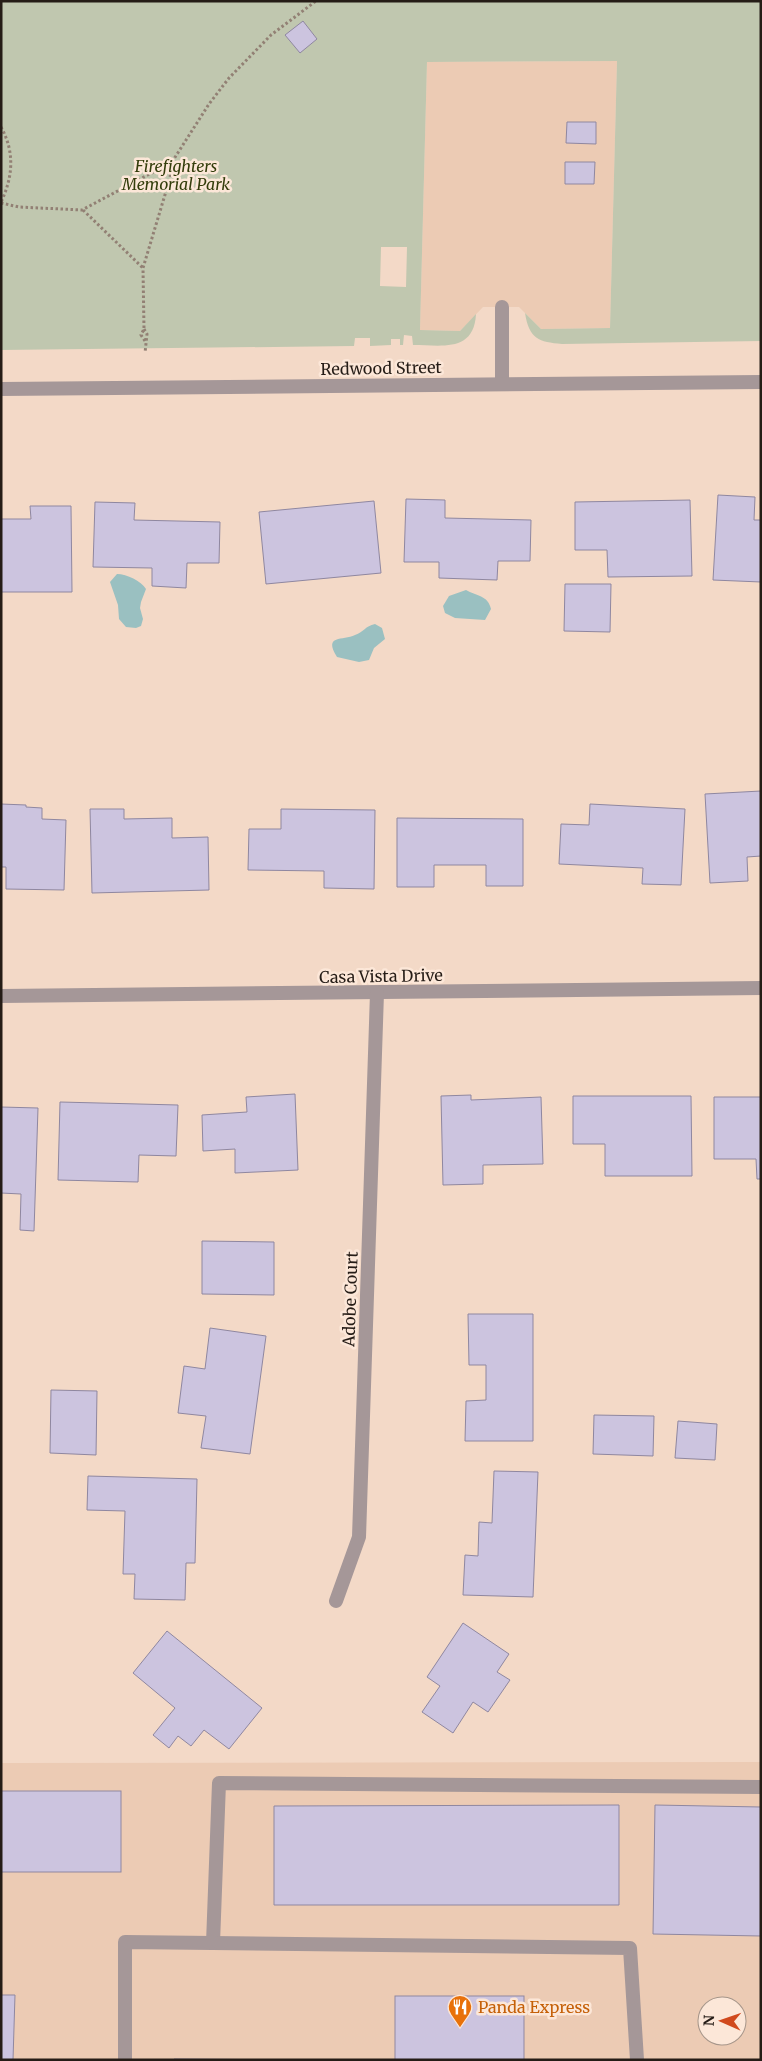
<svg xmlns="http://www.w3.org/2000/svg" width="762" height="2061" viewBox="0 0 762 2061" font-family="Merriweather,serif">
  <rect width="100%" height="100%" fill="#f3d9c7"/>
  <g fill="#eccbb4" fill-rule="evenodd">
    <polygon points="617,61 610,328 541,329 519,307 483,307 460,331 420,330 427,62"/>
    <path d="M761 1762V2060H1V1763ZM707 2006H737V2036H707Z"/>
  </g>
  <path fill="#c0c7af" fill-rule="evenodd" d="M1 1H761V341L562 344C539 342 529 339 525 313L541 329 610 328 617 61 427 62 420 330 460 331 476 314C474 353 441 345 413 345L412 336 404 335 403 345H400V339H391V345L370 346V338H355L354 346 1 350ZM381 247H407L406 287 380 286Z"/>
  <g fill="#9ac0c1">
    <path d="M117 574C127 574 141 581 146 589L141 602 140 608 143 619 141 626 136 628 126 627 119 619 118 605 110 582Z"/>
    <path d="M466 590C476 596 488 595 491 609L485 620 455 618 445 613 443 606 449 596Z"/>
    <path d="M375 624 382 628 385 639 374 648 369 660 359 662 337 657C323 634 343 641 355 635 364 632 365 626 375 624Z"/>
  </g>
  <g fill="#ccc4df" stroke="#8f87a0">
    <polygon points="303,21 317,39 300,53 285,35"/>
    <polygon points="567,122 596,122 596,144 566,143"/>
    <polygon points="565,162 595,162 594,184 565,184"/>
    <polygon points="718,495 755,497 754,520 761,520 761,582 713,580"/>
    <polygon points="406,499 445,500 445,518 531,520 530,561 498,561 497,580 439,578 439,562 404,562"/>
    <polygon points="690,500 692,576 608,577 607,550 575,550 575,502"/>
    <polygon points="374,501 381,573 266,584 259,512"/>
    <polygon points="95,502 135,503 134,520 220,522 219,563 187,563 186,588 152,586 152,568 93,567"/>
    <polygon points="30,506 71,506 72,592 1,592 1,519 31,519"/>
    <polygon points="565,584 611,584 610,632 564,631"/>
    <polygon points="761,791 761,856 747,857 748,881 710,883 705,794"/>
    <polygon points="1,804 26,805 26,807 42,808 42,819 66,820 64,890 6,889 6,867 1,867"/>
    <polygon points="590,804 685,809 681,885 642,884 643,868 559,864 561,824 589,825"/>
    <polygon points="90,809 124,809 124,819 172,818 172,838 208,837 209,890 92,893"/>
    <polygon points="281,809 375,810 374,889 324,888 324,871 248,870 249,829 281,829"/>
    <polygon points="397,818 523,819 523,886 486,886 486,865 434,865 434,887 397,887"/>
    <polygon points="295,1094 298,1170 235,1173 235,1149 203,1151 202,1115 247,1112 246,1097"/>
    <polygon points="471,1095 471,1100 541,1097 543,1164 483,1165 483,1184 443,1185 441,1096"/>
    <polygon points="573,1096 691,1096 692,1176 605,1176 605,1144 573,1144"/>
    <polygon points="714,1097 761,1097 761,1179 757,1179 756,1159 714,1159"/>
    <polygon points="60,1102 178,1105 176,1156 139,1155 138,1182 58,1180"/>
    <polygon points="1,1107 38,1108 34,1231 20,1230 21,1194 1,1193"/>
    <polygon points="202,1241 274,1242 274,1295 202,1294"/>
    <polygon points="468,1314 533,1314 533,1441 465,1441 466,1401 486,1400 486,1365 469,1365"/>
    <polygon points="210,1328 266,1336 250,1454 201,1448 206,1416 178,1413 184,1366 205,1369"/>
    <polygon points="51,1390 97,1391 96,1455 50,1453"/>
    <polygon points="594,1415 654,1416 653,1456 593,1454"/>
    <polygon points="678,1421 717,1424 715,1460 675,1458"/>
    <polygon points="494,1471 538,1472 533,1597 463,1595 465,1555 478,1556 479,1522 492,1523"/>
    <polygon points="88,1476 197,1479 195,1563 186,1563 185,1600 134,1599 135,1574 123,1574 125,1511 87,1510"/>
    <polygon points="463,1623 509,1654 497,1672 510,1680 488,1712 473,1702 453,1733 422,1712 440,1686 427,1677"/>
    <polygon points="167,1631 262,1708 229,1749 204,1730 191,1746 178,1736 169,1748 153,1735 175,1708 133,1673"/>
    <rect x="1" y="1791" width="120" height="81"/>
    <polygon points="619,1805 619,1905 274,1905 274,1806"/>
    <polygon points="655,1805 761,1807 761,1936 653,1934"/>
    <polygon points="1,1995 15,1995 13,2060 1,2060"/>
    <rect x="395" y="1996" width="129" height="64"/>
    <polygon points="174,2059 303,2060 174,2060"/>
  </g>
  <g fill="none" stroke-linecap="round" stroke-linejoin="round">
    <g stroke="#928074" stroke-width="3" stroke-dasharray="2.5 2.5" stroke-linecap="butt">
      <path d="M1 127C15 152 13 177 1 202"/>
      <polyline points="1,203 19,207 82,210 172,162"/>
      <polyline points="83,210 143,268"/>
      <polyline points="144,329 147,334 145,353"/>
      <polyline points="145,341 141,335 144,329 143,268 170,178 172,162 209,104 229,78 271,35 316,1"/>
    </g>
    <g stroke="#a59798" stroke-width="14">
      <polyline points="502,307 502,384"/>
      <polyline points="213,1943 219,1783 761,1787"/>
      <polyline points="125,2060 125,1942 630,1948 637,2060"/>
    </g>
    <g stroke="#a59798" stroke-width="14">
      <polyline points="1,996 761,988"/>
      <polyline points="336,1601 359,1537 377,993"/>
    </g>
    <polyline stroke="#a59798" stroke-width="14" points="1,389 761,382"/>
  </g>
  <defs>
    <g id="restaurant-pin" transform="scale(1.25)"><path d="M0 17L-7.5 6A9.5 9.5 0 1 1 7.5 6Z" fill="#e8710a" stroke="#fce7d8"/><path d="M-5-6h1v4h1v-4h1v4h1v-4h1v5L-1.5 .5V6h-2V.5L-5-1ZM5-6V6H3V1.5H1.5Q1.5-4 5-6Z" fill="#fff"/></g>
  </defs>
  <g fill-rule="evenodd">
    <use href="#restaurant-pin" x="460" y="2007"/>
  </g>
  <g text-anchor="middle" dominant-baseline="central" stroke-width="5" stroke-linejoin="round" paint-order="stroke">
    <g font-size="16" font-style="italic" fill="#333d0b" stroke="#fce7d8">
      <text x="176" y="166">Firefighters<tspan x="176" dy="18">Memorial Park</tspan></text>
    </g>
    <g font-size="16" fill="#251c16" stroke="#fce7d8">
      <text transform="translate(381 368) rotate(-1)">Redwood Street</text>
      <text transform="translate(381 976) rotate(-1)">Casa Vista Drive</text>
      <text transform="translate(350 1299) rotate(-88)">Adobe Court</text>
    </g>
    <g font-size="16" fill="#c56008" stroke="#fce7d8" text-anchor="start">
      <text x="478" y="2007">Panda Express</text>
    </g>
  </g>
  <rect width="762" height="2061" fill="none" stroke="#251c16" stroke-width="5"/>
  <g transform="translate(722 2021) rotate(272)"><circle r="24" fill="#fce7d8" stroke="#a6968a"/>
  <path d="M0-4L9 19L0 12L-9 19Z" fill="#d1491c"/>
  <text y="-8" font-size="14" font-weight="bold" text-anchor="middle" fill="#251c16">N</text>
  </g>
</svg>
